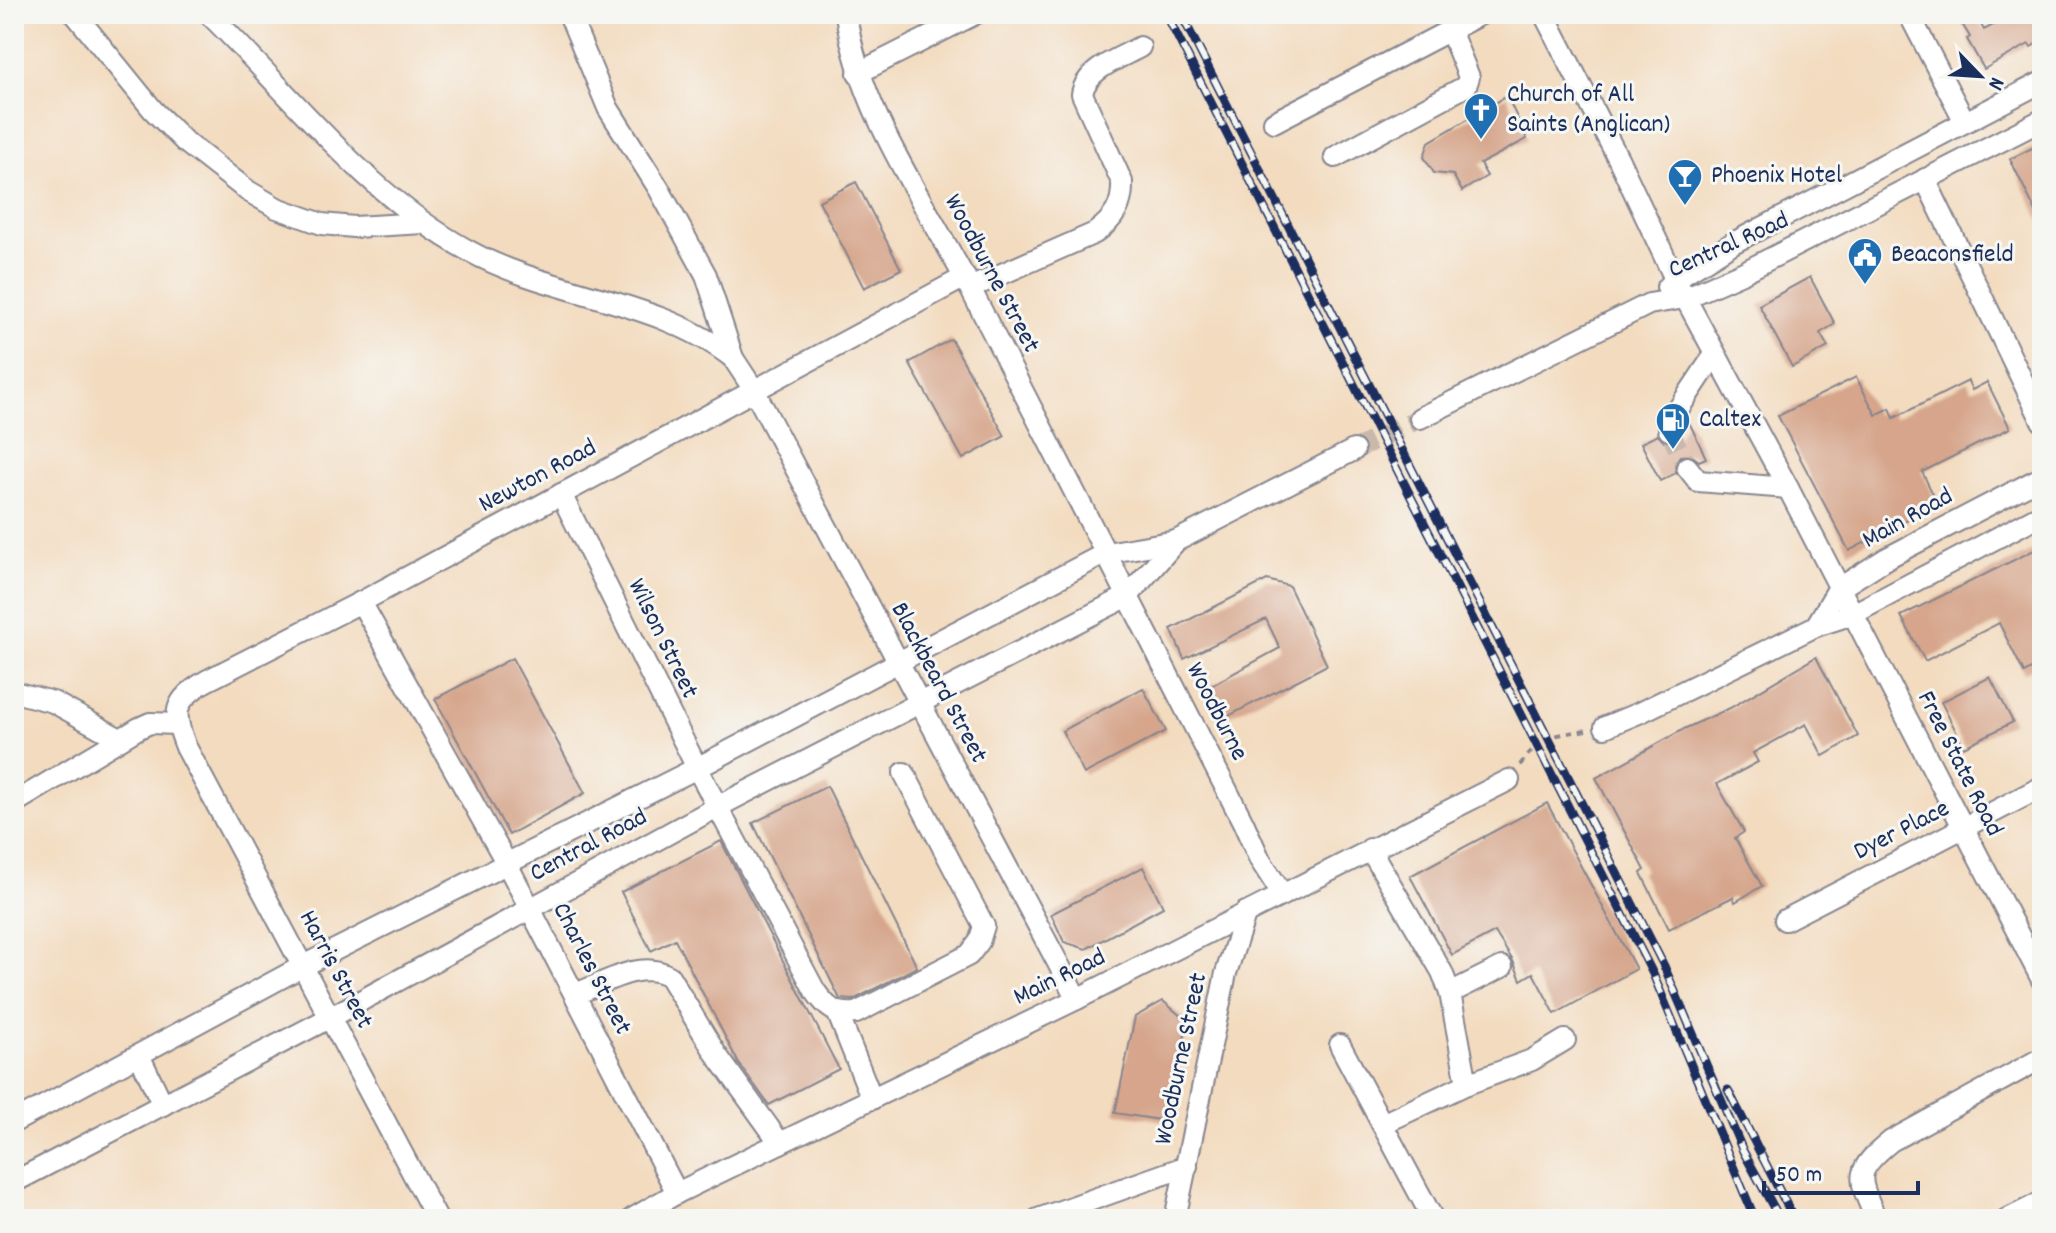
<svg xmlns="http://www.w3.org/2000/svg" width="2056" height="1233" viewBox="0 0 2056 1233" font-family="Dekko,sans-serif">
  <rect width="100%" height="100%" fill="#f6f6f2"/>
  <filter id="ink" filterUnits="userSpaceOnUse"><feTurbulence type="fractalNoise" baseFrequency=".0125" numOctaves="2"/><feDisplacementMap in="SourceGraphic" scale="16" xChannelSelector="R" yChannelSelector="G"/><feConvolveMatrix kernelMatrix="1 2 1 2 8 2 1 2 1" color-interpolation-filters="sRGB"/></filter>
  <filter id="wash" filterUnits="userSpaceOnUse"><feTurbulence type="fractalNoise" baseFrequency=".006" numOctaves="4" result="noise"/><feDisplacementMap in="SourceGraphic" scale="32" xChannelSelector="R" yChannelSelector="G"/><feGaussianBlur stdDeviation="1.8" result="paint"/><feColorMatrix in="noise" values="0 0 0 0 0 0 0 0 0 0 0 0 0 0 0 0 0 1.4 0 .05"/><feComposite in="paint" operator="in"/></filter>
  <g filter="url(#wash)">
    <rect width="100%" height="100%" fill="#f3dbbf"/>
    <g id="blocks">
      <g fill="#d6a58b">
        <polygon points="1956,14 1975,14 1984,30 2014,14 2037,14 2042,21 2042,40 2031,47 2029,44 1984,69 1967,39 1970,37"/>
        <polygon points="1507,96 1527,139 1480,164 1487,176 1462,191 1453,175 1434,173 1424,157 1429,142"/>
        <polygon points="2042,143 2042,224 2010,159"/>
        <polygon points="856,182 901,269 864,288 819,201"/>
        <polygon points="1810,277 1835,324 1820,333 1828,347 1792,367 1759,305"/>
        <polygon points="951,339 1005,436 963,459 909,363"/>
        <polygon points="1856,377 1876,415 1890,408 1894,418 1968,381 1972,390 1987,382 2010,428 1922,472 1938,504 1849,551 1778,416"/>
        <polygon points="1688,420 1706,458 1699,461 1691,455 1680,456 1675,463 1676,473 1660,481 1641,443 1658,435 1664,442 1676,441"/>
        <polygon points="2042,546 2042,663 2024,673 1999,623 1925,661 1901,616"/>
        <polygon points="1267,580 1289,586 1327,665 1219,721 1203,690 1280,648 1266,619 1184,659 1171,629"/>
        <polygon points="1816,657 1858,736 1823,756 1806,724 1753,753 1758,762 1717,784 1744,832 1735,838 1762,886 1735,902 1733,897 1669,929 1641,873 1645,870 1596,778 1686,728 1730,708"/>
        <polygon points="512,658 585,793 509,835 435,699"/>
        <polygon points="1990,677 2013,722 1964,747 1941,702"/>
        <polygon points="1143,688 1166,731 1084,774 1062,731"/>
        <polygon points="827,786 917,967 853,1000 840,999 753,823"/>
        <polygon points="1547,803 1636,969 1555,1014 1533,973 1521,980 1513,961 1495,932 1452,955 1410,876"/>
        <polygon points="721,841 839,1069 769,1105 738,1062 675,939 651,951 621,892"/>
        <polygon points="1143,867 1163,907 1086,949 1064,942 1051,914"/>
        <polygon points="1163,1001 1188,1022 1166,1121 1115,1113 1135,1017"/>
      </g>
    </g>
  </g>
  <g filter="url(#ink)">
    <use href="#blocks" fill-opacity="0" stroke="#87858e" stroke-width="2"/>
    <g fill="none" stroke-linecap="round" stroke-linejoin="round">
      <g stroke="#c8b9ac" stroke-width="20" stroke-dasharray="20 10" stroke-linecap="butt">
        <polyline points="1669,430 1687,467"/>
        <polyline points="1354,450 1420,418"/>
      </g>
      <g stroke="#87858e" stroke-width="24">
        <g id="minor">
          <polyline points="75,14 153,110 184,141 248,191 277,208 322,224 354,227 424,223"/>
          <path d="M209 14C291 94 367 196 469 251 551 296 659 299 733 358"/>
          <polyline points="569,14 608,108 659,189 706,275 733,358 754,390 1077,999"/>
          <path d="M846 14C859 111 925 202 970 288 1062 465 1152 644 1243 822L1260 860 1282 894"/>
          <polyline points="1544,14 1619,160 1675,279 1788,488 2042,980"/>
          <polyline points="1909,14 1965,122"/>
          <polyline points="858,73 975,14"/>
          <polyline points="1274,122 1481,14"/>
          <polyline points="1335,157 1466,86 1469,77 1450,30"/>
          <polyline points="1925,179 2042,421"/>
          <polyline points="1667,287 1675,279 1733,243 2042,82"/>
          <path d="M970 288 1095 233C1114 219 1123 206 1122 182L1082 94C1086 69 1120 58 1140 47"/>
          <polyline points="1420,418 1649,304 1685,298 1744,272 2042,120"/>
          <polyline points="1669,430 1679,408 1715,354"/>
          <polyline points="1687,467 1698,481 1788,488"/>
          <path d="M561 494 697 768 815 991C827 1008 835 1015 856 1013L969 955 979 942 984 926 904 773"/>
          <polyline points="361,602 507,864 677,1193"/>
          <polyline points="1816,626 1838,589 1887,558 2042,477"/>
          <polyline points="14,692 53,702 120,739"/>
          <polyline points="1605,727 1641,712 1816,626 1853,614 2042,514"/>
          <polyline points="14,803 139,728 150,723 177,724"/>
          <polyline points="1370,849 1442,972 1450,993 1467,1084 1382,1124 1433,1219"/>
          <polyline points="1785,920 2042,787"/>
          <polyline points="1450,993 1502,967"/>
          <path d="M575 994C604 984 640 959 669 976L716 1054 780 1143"/>
          <polyline points="838,1014 872,1099"/>
          <polyline points="1340,1045 1382,1124"/>
          <polyline points="139,1055 163,1105"/>
          <polyline points="1467,1084 1532,1060 1565,1040"/>
          <polyline points="14,1122 303,966 697,768 1106,553 1176,541 1354,450"/>
          <polyline points="14,1182 331,1017 719,806 1128,596 1176,541"/>
          <path d="M437 1219 186 747C172 712 173 701 206 681L361 602 965 277"/>
          <polyline points="632,1219 677,1193 1077,999 1509,780"/>
          <polyline points="1038,1219 1187,1166"/>
          <polyline points="1175,1219 1226,973 1246,912"/>
          <path d="M1876 1219C1858 1177 1853 1172 1891 1141L2042 1058"/>
          <polyline points="2008,1219 2042,1202"/>
        </g>
      </g>
      <path stroke="#87858e" stroke-width="4" stroke-dasharray="6 6" stroke-linecap="butt" d="M1520 765C1544 733 1549 737 1586 730"/>
      <use href="#minor" stroke="#fff" stroke-width="20"/>
      <g stroke="#1b2f5e" stroke-width="9">
        <g id="rail">
          <polyline points="1166,14 1653,974 1755,1219"/>
          <polyline points="1181,14 1664,966 1743,1151 1780,1219"/>
          <polyline points="1728,1090 1794,1219"/>
        </g>
      </g>
      <use href="#rail" stroke="#f6f6f2" stroke-width="6" stroke-dasharray="18" stroke-linecap="butt"/>
    </g>
  </g>
  <defs>
    <g id="church-pin" transform="scale(1.8)"><path d="M0 17L-7.5 6A9.5 9.5 0 1 1 7.5 6Z" fill="#1f6fb2" stroke="#f6f6f2"/><path d="M-1.2-6h2.4v3.5h3.3v2.4h-3.3V6h-2.4V-.1h-3.3v-2.4h3.3Z" fill="#fff"/></g>
    <g id="bar-pin" transform="scale(1.8)"><path d="M0 17L-7.5 6A9.5 9.5 0 1 1 7.5 6Z" fill="#1f6fb2" stroke="#f6f6f2"/><path d="M-6-5H6L.8 .8V4.5H3.5V6h-7V4.5H-.8V.8Z" fill="#fff"/></g>
    <g id="civic-pin" transform="scale(1.8)"><path d="M0 17L-7.5 6A9.5 9.5 0 1 1 7.5 6Z" fill="#1f6fb2" stroke="#f6f6f2"/><path d="M-.6-6.5H3V-4.5H.6V-3L4-1V1h2V6H-6V1h2V-1L-.6-3ZM-1.2 2.5V6h2.4V2.5Z" fill="#fff"/></g>
    <g id="fuel-pin" transform="scale(1.8)"><path d="M0 17L-7.5 6A9.5 9.5 0 1 1 7.5 6Z" fill="#1f6fb2" stroke="#f6f6f2"/><path d="M-5.5-6h7V0h2V4h1.3V-2.5L3-4.5l.8-.8L6-3V5H2.5V1h-1V6h-7ZM-4.2-4.7v3.2H.2V-4.7Z" fill="#fff"/></g>
  </defs>
  <g fill-rule="evenodd">
    <use href="#church-pin" x="1481" y="110"/>
    <use href="#bar-pin" x="1685" y="176"/>
    <use href="#civic-pin" x="1865" y="255"/>
    <use href="#fuel-pin" x="1673" y="420"/>
  </g>
  <g text-anchor="middle" dominant-baseline="central" stroke-width="6" stroke-linejoin="round" paint-order="stroke">
    <g font-size="26" fill="#1b2f5e" stroke="#f6f6f2" text-anchor="start">
      <text x="1507" y="95">Church of All<tspan x="1507" dy="30">Saints (Anglican)</tspan></text>
      <text x="1711" y="176">Phoenix Hotel</text>
      <text x="1891" y="255">Beaconsfield</text>
      <text x="1699" y="420">Caltex</text>
    </g>
    <g font-size="26" fill="#1b2f5e" stroke="#f6f6f2">
      <text transform="translate(1729 246) rotate(-24)">Central Road</text>
      <text transform="translate(991 274) rotate(62)">Woodburne Street</text>
      <text transform="translate(538 477) rotate(-28)">Newton Road</text>
      <text transform="translate(1908 519) rotate(-29)">Main Road</text>
      <text transform="translate(662 639) rotate(64)">Wilson Street</text>
      <text transform="translate(938 683) rotate(62)">Blackbeard Street</text>
      <text transform="translate(1216 712) rotate(63)">Woodburne</text>
      <text transform="translate(1959 764) rotate(63)">Free State Road</text>
      <text transform="translate(1902 831) rotate(-27)">Dyer Place</text>
      <text transform="translate(589 846) rotate(-28)">Central Road</text>
      <text transform="translate(591 969) rotate(63)">Charles Street</text>
      <text transform="translate(335 970) rotate(62)">Harris Street</text>
      <text transform="translate(1060 978) rotate(-26)">Main Road</text>
      <text transform="translate(1182 1059) rotate(-78)">Woodburne Street</text>
    </g>
  </g>
  <rect width="2056" height="1233" fill="none" stroke="#f6f6f2" stroke-width="48"/>
  <g transform="translate(1980 76) rotate(115)" stroke="#f6f6f2" stroke-width="6" paint-order="stroke">
  <path d="M0-6L14 30L0 20L-14 30Z" fill="#1b2f5e"/>
  <text y="-12" font-size="22" font-weight="bold" text-anchor="middle" fill="#1b2f5e">N</text>
  </g>
  <path d="M1764 1181v12h154v-12" fill="none" stroke="#1b2f5e" stroke-width="4"/>
  <text x="1776" y="1181" font-size="24" fill="#1b2f5e" stroke="#f6f6f2" stroke-width="6" paint-order="stroke">50 m</text>
</svg>
